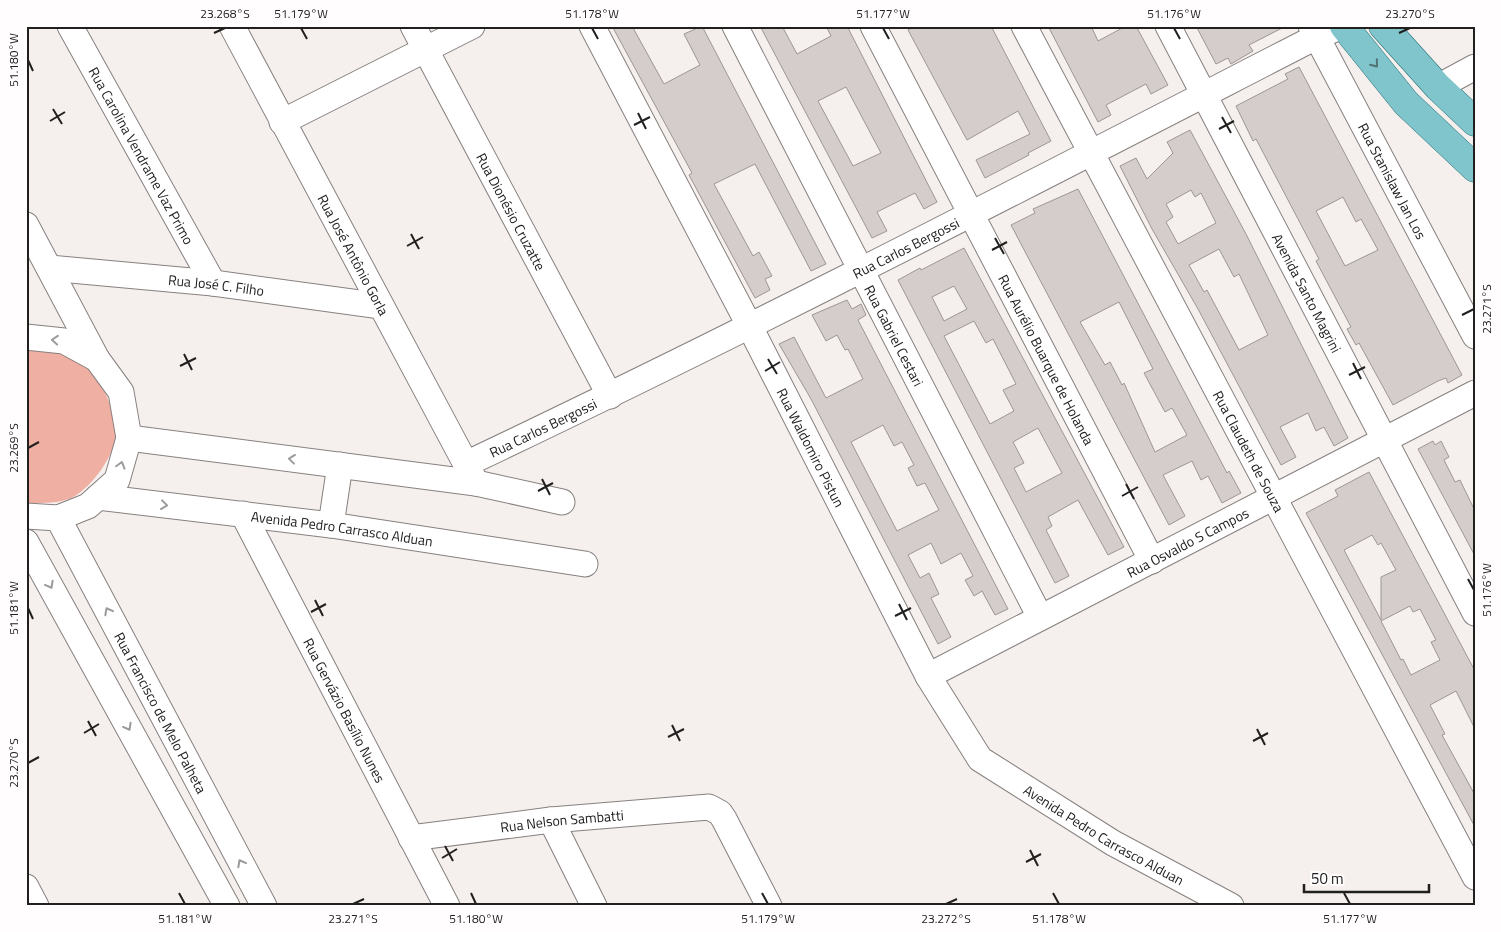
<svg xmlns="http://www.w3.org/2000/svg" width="1501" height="932" viewBox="0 0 1501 932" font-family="'Titillium Web',sans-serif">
  <rect width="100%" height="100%" fill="#f5efed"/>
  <path fill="#f0afa3" d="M26 349C46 350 65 352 81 363 102 378 122 419 114 445 108 463 92 485 75 496 62 504 41 503 26 503Z"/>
  <g fill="#d4cdcc" stroke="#9d9695" fill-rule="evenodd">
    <polygon points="612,26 632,26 664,84 700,65 684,34 702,26 826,264 811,271 755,164 714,184 753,256 759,252 772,276 765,279 770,290 755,298 689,175 692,173"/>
    <path d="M760 26H782L797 54 831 36 826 26H847L937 202 924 209 915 193 877 212 887 231 872 238ZM846 87 881 153 853 166 818 101Z"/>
    <polygon points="916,26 991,26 1051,141 1028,153 1029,155 985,178 976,160 1030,134 1018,111 967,140 908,30"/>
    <polygon points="1048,26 1091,26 1098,41 1126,26 1136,26 1168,85 1151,94 1146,84 1106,105 1111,115 1098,122"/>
    <polygon points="1196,26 1286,26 1249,45 1253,51 1231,64 1228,58 1216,64"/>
    <path d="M1299 67 1462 375 1448 383 1446 378 1438 381 1393 405 1359 343 1356 345 1347 329 1351 327 1316 261 1319 259 1256 139 1253 141 1236 106 1288 79 1285 74ZM1343 197 1356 222 1361 219 1378 250 1345 266 1316 211Z"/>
    <path d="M1190 130 1246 234 1348 438 1334 446 1324 427 1316 431 1308 413 1280 427 1296 457 1281 465 1198 309 1152 229 1120 166 1136 158 1147 179 1173 153 1167 142ZM1191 190 1195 197 1201 193 1216 223 1178 244 1166 222 1173 217 1166 204ZM1219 249 1234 277 1239 274 1268 335 1239 350 1207 290 1204 292 1189 265Z"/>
    <path d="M1078 189 1227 473 1229 471 1241 493 1222 503 1208 476 1201 480 1192 461 1163 475 1185 516 1169 525 1011 225 1035 213 1033 209ZM1119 302 1153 369 1144 373 1165 412 1172 408 1187 435 1155 452 1124 383 1122 385 1110 362 1105 365 1080 322Z"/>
    <path d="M964 248 1124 547 1108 555 1078 500 1048 517 1052 526 1046 530 1069 576 1055 583 898 280 920 268 921 270ZM954 286 967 309 944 321 932 297ZM974 321 986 343 993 339 1016 384 1003 390 1014 411 990 424 944 336ZM1038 428 1062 473 1026 492 1014 468 1024 463 1013 442Z"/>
    <path d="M847 300 852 309 861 304 866 315 858 320 1008 609 995 615 982 591 974 596 965 580 973 576 961 553 941 564 931 543 908 555 920 578 929 573 939 594 931 598 951 637 938 644 811 399 779 344 794 337 826 398 863 379 848 349 845 350 837 335 826 341 812 315ZM883 425 894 446 902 442 914 465 908 468 917 486 925 483 939 510 897 531 851 442Z"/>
    <polygon points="1433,441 1435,445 1441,441 1449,457 1444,460 1455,482 1460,480 1475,511 1475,556 1418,449"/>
    <path d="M1369 472 1475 671V729L1456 691 1430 705 1445 734 1442 735 1475 795V827L1306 513 1338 496 1335 490ZM1372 535 1378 545 1381 543 1396 570 1381 577V620L1344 550ZM1410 606 1413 612 1420 609 1436 640 1431 642 1440 660 1411 675 1403 659 1401 660 1381 621Z"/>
  </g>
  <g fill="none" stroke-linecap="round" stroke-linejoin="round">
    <g stroke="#87807f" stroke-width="27">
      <g id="minor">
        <path id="s1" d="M70 26 213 283"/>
        <path id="s2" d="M232 26 476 483"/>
        <path id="s3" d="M413 26 610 396"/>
        <path id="s4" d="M592 26 749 325 928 676 980 759 1113 843 1231 906"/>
        <path id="s5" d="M735 26 1040 617"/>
        <path id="s6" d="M873 26 1152 561"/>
        <path id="s7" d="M1024 26 1475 877"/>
        <path id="s8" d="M1168 26 1475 613"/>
        <path id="s9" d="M1311 26 1475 336"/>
        <polyline points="1438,87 1475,67"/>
        <polyline points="282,122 472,26"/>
        <polyline points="26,225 97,359"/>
        <path id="s10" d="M49 268 213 283 381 306"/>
        <polyline points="26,337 64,341 97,359 121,392 129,438 117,480 88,506 58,518 26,516"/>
        <polyline points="129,438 476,483 562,502"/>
        <path id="s11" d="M466 464C753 328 1034 182 1316 37L1342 26"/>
        <path id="s12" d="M98 497 331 525 585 564"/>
        <path id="s13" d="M243 514 447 906"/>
        <path id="s14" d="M58 518 264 906"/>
        <polyline points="331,525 340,465"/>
        <polyline points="26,542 227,906"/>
        <path id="s15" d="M928 676 1475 393"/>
        <polyline points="551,820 594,906"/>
        <path id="s16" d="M411 838 551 820 709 807 720 813 724 819 769 906"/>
        <polyline points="26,887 36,906"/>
      </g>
    </g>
    <g stroke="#287379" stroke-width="29">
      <g id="major">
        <polyline points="1344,26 1406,103 1475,168"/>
        <polyline points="1383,26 1438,87 1475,122"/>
      </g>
    </g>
    <use href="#minor" stroke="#fff" stroke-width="25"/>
    <use href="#major" stroke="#80c5cb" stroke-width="28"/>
  </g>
  <defs><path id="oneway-chevron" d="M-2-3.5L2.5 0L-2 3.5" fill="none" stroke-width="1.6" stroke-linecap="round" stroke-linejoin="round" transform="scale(1.25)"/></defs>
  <use stroke="#517275" href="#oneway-chevron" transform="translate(1375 64) rotate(51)"/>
  <g stroke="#9c9b9a">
    <use href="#oneway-chevron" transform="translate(55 340) rotate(-175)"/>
    <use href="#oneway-chevron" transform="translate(292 459) rotate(-173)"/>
    <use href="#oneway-chevron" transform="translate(121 465) rotate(-74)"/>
    <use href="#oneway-chevron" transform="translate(164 505) rotate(7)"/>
    <use href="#oneway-chevron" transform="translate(50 585) rotate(61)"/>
    <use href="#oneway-chevron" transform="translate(108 611) rotate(-118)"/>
    <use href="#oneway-chevron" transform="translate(128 727) rotate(61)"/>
    <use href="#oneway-chevron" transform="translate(241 863) rotate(-118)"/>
  </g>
  <path fill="none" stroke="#22201f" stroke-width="2" d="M301 28 307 39M592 28 598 39M883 28 889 39M1174 28 1180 39M214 33 225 28M1399 33 1410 28M28 60 33 71M53 109 62 124M638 113 646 129M1222 117 1231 133M50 121 65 112M634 125 650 117M1219 129 1234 121M411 234 419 249M995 238 1004 254M407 246 423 237M992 250 1007 242M1462 315 1474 309M184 354 192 370M768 359 777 374M1353 363 1361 379M180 366 196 358M765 371 780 362M1349 375 1365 367M28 448 39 442M542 479 550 495M1126 484 1134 499M538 491 553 483M1122 496 1138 487M1468 579 1474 590M315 600 323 616M899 604 907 620M28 608 33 619M311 612 326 604M895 616 911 608M88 721 96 736M672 725 680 741M1257 729 1265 745M84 733 99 724M668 737 684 729M1253 741 1268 733M28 763 39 757M445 846 453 861M1030 850 1038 866M442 858 457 849M1026 862 1041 854M179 893 185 904M471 893 476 904M762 893 768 904M1053 893 1059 904M1344 893 1350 904M353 904 364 899M946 904 957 899"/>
  <g text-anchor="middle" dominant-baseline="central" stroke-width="5" stroke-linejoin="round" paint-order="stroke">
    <g font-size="14" fill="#22201f" stroke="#fffdfd">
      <text stroke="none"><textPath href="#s1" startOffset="148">Rua Carolina Vendrame Vaz Primo</textPath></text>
      <text stroke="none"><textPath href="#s9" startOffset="175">Rua Stanislaw Jan Los</textPath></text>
      <text stroke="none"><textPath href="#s3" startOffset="210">Rua Dionésio Cruzatte</textPath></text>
      <text stroke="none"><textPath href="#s11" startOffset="490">Rua Carlos Bergossi</textPath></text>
      <text stroke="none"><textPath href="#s2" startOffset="259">Rua José Antônio Gorla</textPath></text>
      <text stroke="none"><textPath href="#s10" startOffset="168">Rua José C. Filho</textPath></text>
      <text stroke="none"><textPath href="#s8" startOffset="301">Avenida Santo Magrini</textPath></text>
      <text stroke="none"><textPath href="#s5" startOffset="348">Rua Gabriel Cestari</textPath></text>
      <text stroke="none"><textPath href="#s6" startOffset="376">Rua Aurélio Buarque de Holanda</textPath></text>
      <text stroke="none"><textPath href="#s11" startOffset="85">Rua Carlos Bergossi</textPath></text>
      <text stroke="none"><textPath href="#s4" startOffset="475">Rua Waldomiro Pistun</textPath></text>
      <text stroke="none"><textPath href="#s7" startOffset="481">Rua Claudeth de Souza</textPath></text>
      <text stroke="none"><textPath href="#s12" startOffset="246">Avenida Pedro Carrasco Alduan</textPath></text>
      <text stroke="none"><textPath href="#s15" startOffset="292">Rua Osvaldo S Campos</textPath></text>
      <text stroke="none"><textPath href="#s13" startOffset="221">Rua Gervázio Basílio Nunes</textPath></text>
      <text stroke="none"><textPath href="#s14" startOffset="220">Rua Francisco de Melo Palheta</textPath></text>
      <text stroke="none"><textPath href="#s16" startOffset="152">Rua Nelson Sambatti</textPath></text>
      <text stroke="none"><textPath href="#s4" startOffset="975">Avenida Pedro Carrasco Alduan</textPath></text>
    </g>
  </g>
  <rect width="1501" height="932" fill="none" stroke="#fffdfd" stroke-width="55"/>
  <path d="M1304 884v8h125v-8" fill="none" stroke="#22201f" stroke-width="2.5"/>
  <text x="1311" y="884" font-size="15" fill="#22201f" stroke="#fffdfd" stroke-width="4" paint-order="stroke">50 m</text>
  <rect x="28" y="28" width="1446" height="876" fill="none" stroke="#22201f" stroke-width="2"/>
  <g font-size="12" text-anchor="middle" fill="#22201f">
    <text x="225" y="18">23.268°S</text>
    <text x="301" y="18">51.179°W</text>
    <text x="592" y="18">51.178°W</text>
    <text x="883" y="18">51.177°W</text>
    <text x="1174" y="18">51.176°W</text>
    <text x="1410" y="18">23.270°S</text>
    <text transform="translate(14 60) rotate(-90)" y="4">51.180°W</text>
    <text transform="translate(1487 309) rotate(-90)" y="4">23.271°S</text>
    <text transform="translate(14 448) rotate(-90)" y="4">23.269°S</text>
    <text transform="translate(1487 590) rotate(-90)" y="4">51.176°W</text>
    <text transform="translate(14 608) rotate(-90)" y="4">51.181°W</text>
    <text transform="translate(14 763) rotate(-90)" y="4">23.270°S</text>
    <text x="185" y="923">51.181°W</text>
    <text x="353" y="923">23.271°S</text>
    <text x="476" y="923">51.180°W</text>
    <text x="768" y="923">51.179°W</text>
    <text x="946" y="923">23.272°S</text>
    <text x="1059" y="923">51.178°W</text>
    <text x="1350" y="923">51.177°W</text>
  </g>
</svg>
